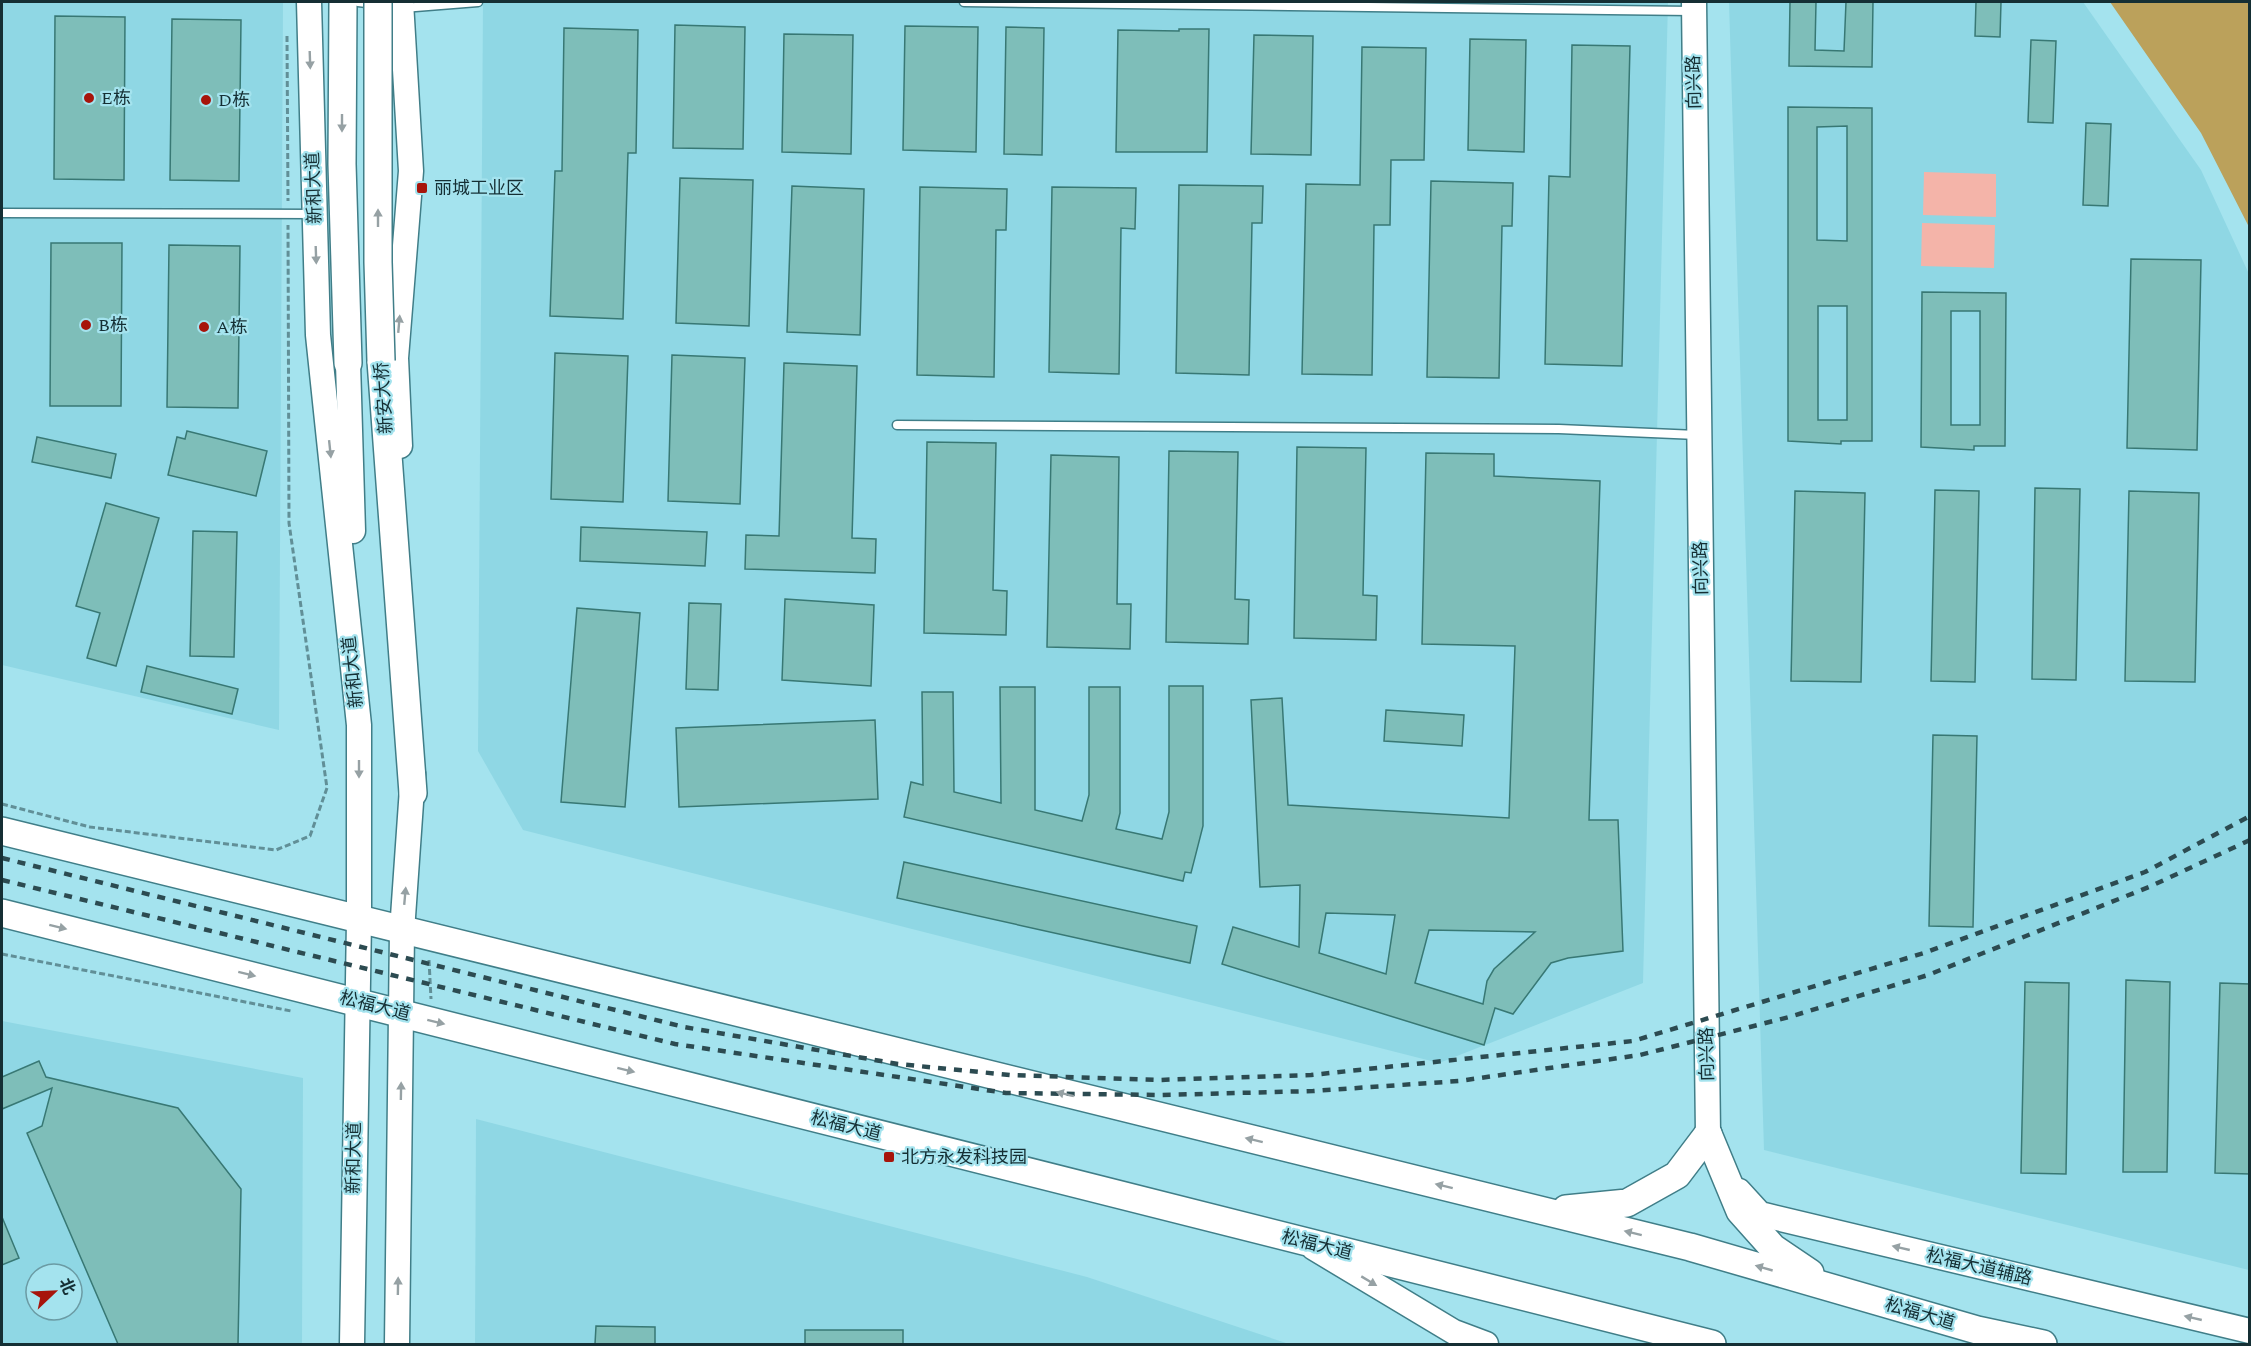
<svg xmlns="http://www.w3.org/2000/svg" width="2251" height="1346" viewBox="0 0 2251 1346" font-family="Spectral,'Noto Sans SC',serif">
  <rect width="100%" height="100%" fill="#a4e3ee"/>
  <g fill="#8fd7e4" fill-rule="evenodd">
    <polygon points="2,2 283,2 279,730 2,665"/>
    <polygon points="483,2 1668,2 1643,983 1439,1063 523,830 478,751"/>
    <polygon points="1729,2 2083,2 2201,170 2249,274 2249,1270 1764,1150"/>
    <path d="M2 1021 303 1078 302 1344H2ZM36 1274H72V1310H36Z"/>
    <polygon points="476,1119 1087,1277 1289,1344 475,1344"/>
  </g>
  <g fill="#f4b4a9">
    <polygon points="1924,172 1996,174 1996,217 1923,215"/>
    <polygon points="1922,223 1995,225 1994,268 1921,266"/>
  </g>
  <polygon fill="#bba15b" points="2110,2 2249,2 2249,227 2201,133"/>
  <g fill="#7ebeb9" stroke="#387874" stroke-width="1.5" fill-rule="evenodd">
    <polygon points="1790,2 1816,2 1815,50 1844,51 1846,2 1873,2 1872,67 1789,66"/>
    <polygon points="1976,2 2001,2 2000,37 1975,36"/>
    <polygon points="55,16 125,17 124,180 54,179"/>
    <polygon points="172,19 241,20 239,181 170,180"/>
    <polygon points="675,25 745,27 743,149 673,148"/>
    <polygon points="905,26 978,27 976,152 903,150"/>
    <polygon points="1006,27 1044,28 1042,155 1004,154"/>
    <polygon points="564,28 638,30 636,153 628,153 623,319 550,316 555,171 562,171"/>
    <polygon points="1179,29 1209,29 1207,152 1116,152 1118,30 1179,31"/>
    <polygon points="784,34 853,35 851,154 782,152"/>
    <polygon points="1254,35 1313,36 1311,155 1251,154"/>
    <polygon points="1470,39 1526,40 1524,152 1468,150"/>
    <polygon points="2031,40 2056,41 2053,123 2028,122"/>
    <polygon points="1572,45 1630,46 1622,366 1545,364 1549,176 1570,177"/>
    <polygon points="1362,47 1426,48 1424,160 1391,160 1390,225 1374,225 1372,375 1302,374 1306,184 1360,185"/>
    <path d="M1788 107 1872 108V441H1841V444L1788 441ZM1847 126V241L1817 240V127ZM1818 306H1847V420H1818Z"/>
    <polygon points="2086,123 2111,124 2108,206 2083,205"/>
    <polygon points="680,178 753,180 749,326 676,323"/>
    <polygon points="1431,181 1513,183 1512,226 1502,226 1499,378 1427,377"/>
    <polygon points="1179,185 1263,186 1262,223 1252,223 1249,375 1176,373"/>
    <polygon points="792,186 864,189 860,335 787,332"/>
    <polygon points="920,187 1007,189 1006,230 996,230 994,377 917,375"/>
    <polygon points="1052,187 1136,188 1135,229 1121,228 1119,374 1049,372"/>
    <polygon points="51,243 122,243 121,406 50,406"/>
    <polygon points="169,245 240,246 238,408 167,407"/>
    <polygon points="2131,259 2201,260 2197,450 2127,448"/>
    <path d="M1922 292 2006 293 2005 446H1974V450L1921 447ZM1951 311H1980V425H1951Z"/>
    <polygon points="555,353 628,356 623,502 551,499"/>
    <polygon points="672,355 745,358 740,504 668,501"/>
    <polygon points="784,363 857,366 852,538 876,539 875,573 745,569 746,535 779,536"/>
    <polygon points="187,431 267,451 256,496 168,475 177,437 185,439"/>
    <polygon points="37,437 116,454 111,478 32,462"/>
    <polygon points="927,442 996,443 993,590 1007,591 1006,635 924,633"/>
    <polygon points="1297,447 1366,448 1363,595 1377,596 1376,640 1294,638"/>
    <polygon points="1169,451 1238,452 1235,599 1249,600 1248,644 1166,642"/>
    <path d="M1426 453 1494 454V476L1600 481 1589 820H1618L1623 951 1568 958 1551 963 1513 1014 1495 1008 1484 1045 1222 964 1233 927 1299 947 1300 885 1260 887 1251 700 1282 698 1288 805 1509 818 1515 646 1422 644ZM1326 913 1395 915 1386 974 1319 953ZM1429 930 1535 932 1494 969 1487 981 1483 1004 1415 983Z"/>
    <polygon points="1051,455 1119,457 1117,604 1131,604 1130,649 1047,647"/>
    <polygon points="2035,488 2080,489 2076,680 2032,679"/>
    <polygon points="1935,490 1979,491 1975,682 1931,681"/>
    <polygon points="1795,491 1865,493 1861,682 1791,681"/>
    <polygon points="2129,491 2199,493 2195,682 2125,681"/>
    <polygon points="106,503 159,518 116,666 87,658 100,613 76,606"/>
    <polygon points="581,527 707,532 705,566 580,561"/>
    <polygon points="193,531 237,532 234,657 190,656"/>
    <polygon points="785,599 874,605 871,686 782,680"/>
    <polygon points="689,603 721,604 718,690 686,689"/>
    <polygon points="577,608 640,613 625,807 561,802"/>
    <polygon points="147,666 238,689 232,714 141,692"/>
    <polygon points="1169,686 1203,686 1203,826 1191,873 1185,872 1183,881 904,817 911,782 923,785 922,692 953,692 954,792 1001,803 1000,687 1035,687 1035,810 1082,821 1089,795 1089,687 1120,687 1120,813 1116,829 1162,839 1169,812"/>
    <polygon points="1386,710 1464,715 1462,746 1384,741"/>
    <polygon points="875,720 878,799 679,807 676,728"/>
    <polygon points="1933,735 1977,736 1973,927 1929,926"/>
    <polygon points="904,862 1197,926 1190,963 897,898"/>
    <polygon points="2126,980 2170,982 2167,1172 2123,1172"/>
    <polygon points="2025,982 2069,983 2066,1174 2021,1173"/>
    <polygon points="2220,983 2250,984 2250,1174 2215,1173"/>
    <polygon points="39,1061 46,1077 178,1108 241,1189 238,1344 118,1344 27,1133 42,1126 52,1088 2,1109 2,1077"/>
    <polygon points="2,1217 19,1258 2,1265"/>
    <polygon points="596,1326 655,1327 655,1344 595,1344"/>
    <rect x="805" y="1330" width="98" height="14"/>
  </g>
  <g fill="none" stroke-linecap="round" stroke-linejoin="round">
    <g stroke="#407e88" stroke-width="11">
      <g id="lane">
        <polyline points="358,2 375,4"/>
        <polyline points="964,2 1692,11"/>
        <polyline points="403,8 478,2"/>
        <polyline points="2,213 313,214"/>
        <polyline points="897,425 1559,429 1697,435"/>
      </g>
    </g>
    <g stroke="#407e88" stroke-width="27">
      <g id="secondary">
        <polyline points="309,2 318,335 359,725 359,920 352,1344"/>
        <polyline points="1694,2 1708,1134"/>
        <polyline points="348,363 353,531"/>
        <polyline points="400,446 396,358 411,171 401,2"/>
        <polyline points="1739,1191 1760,1214 2250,1331"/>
        <polyline points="1314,1248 1454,1332 1486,1344"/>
        <polyline points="397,1344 402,931 413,774"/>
      </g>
    </g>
    <g stroke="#407e88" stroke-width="30">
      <g id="primary">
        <polyline points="343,2 342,164 348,363"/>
        <polyline points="381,361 413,793"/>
        <polyline points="2,831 1690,1247 1977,1330 2043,1344"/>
        <polyline points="2,913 1712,1344"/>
        <polyline points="1708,1134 1740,1211 1773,1248 1810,1273"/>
        <polyline points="1566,1209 1627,1203 1677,1175 1708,1134"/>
      </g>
    </g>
    <g stroke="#618f97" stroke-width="3" stroke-dasharray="6 3" stroke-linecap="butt">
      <polyline points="287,36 288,201"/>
      <polyline points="2,804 90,827 276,850 310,836 327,788 289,523 288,225"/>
      <polyline points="2,954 291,1011"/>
      <polyline points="429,960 431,999"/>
    </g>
    <use href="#lane" stroke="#fff" stroke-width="8"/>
    <use href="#secondary" stroke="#fff" stroke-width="24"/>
    <use href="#primary" stroke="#fff" stroke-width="27"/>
    <g stroke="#2c4b51" stroke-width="4.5" stroke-dasharray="8 8" stroke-linecap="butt">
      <polyline points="2,858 684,1027 898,1064 1010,1075 1158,1080 1311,1075 1633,1041 1924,953 2145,872 2250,816"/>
      <polyline points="2,880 675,1044 1006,1093 1162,1095 1313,1091 1459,1081 1640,1055 1789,1017 1928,975 2149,887 2250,840"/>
    </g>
    <g stroke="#407e88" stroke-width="30" stroke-linecap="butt">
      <polyline id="primary-bridge" points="378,2 378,262 381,361"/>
    </g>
    <use href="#primary-bridge" stroke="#fff" stroke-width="27"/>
  </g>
  <defs><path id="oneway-solid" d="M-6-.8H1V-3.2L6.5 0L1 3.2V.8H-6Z" transform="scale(1.5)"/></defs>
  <g fill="#96a1a4">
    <use href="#oneway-solid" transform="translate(310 60) rotate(88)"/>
    <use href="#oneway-solid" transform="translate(342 123) rotate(90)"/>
    <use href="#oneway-solid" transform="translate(378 218) rotate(-90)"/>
    <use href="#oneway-solid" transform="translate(316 255) rotate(88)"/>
    <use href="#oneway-solid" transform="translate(399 324) rotate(-85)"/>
    <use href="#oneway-solid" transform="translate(330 449) rotate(84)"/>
    <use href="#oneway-solid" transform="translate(359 769) rotate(90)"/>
    <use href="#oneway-solid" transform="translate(405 896) rotate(-85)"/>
    <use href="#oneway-solid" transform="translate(58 927) rotate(14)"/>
    <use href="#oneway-solid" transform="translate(247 974) rotate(14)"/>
    <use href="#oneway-solid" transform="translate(436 1022) rotate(14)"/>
    <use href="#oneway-solid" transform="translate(626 1070) rotate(14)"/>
    <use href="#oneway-solid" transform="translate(401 1091) rotate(-89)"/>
    <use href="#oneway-solid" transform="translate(1065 1094) rotate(-166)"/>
    <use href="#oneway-solid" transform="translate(1254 1140) rotate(-166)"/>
    <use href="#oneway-solid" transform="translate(1444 1186) rotate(-166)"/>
    <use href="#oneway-solid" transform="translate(1633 1233) rotate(-166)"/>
    <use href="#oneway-solid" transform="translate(1901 1248) rotate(-167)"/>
    <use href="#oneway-solid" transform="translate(1764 1268) rotate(-164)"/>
    <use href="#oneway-solid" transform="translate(1369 1281) rotate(31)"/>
    <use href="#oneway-solid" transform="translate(398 1286) rotate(-89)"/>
    <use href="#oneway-solid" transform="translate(2193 1318) rotate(-167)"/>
  </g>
  <g fill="#a7140b" stroke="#a4e3ee" stroke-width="2">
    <circle cx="89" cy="98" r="6"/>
    <circle cx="206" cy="100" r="6"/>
    <rect x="416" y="182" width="12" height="12" rx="3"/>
    <circle cx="86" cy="325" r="6"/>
    <circle cx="204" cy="327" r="6"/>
    <rect x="883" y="1151" width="12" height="12" rx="3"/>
  </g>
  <g text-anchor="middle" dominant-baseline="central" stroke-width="4.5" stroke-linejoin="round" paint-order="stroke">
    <g font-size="18" fill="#152f34" stroke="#a4e3ee">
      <text transform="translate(1694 82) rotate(-91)">向兴路</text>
      <text transform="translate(314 188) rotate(-92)">新和大道</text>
      <text transform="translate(384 398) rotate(-94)">新安大桥</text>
      <text transform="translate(1701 568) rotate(-91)">向兴路</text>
      <text transform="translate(353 672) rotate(-96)">新和大道</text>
      <text transform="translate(375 1006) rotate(14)">松福大道</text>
      <text transform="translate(1707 1054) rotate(-91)">向兴路</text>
      <text transform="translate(846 1126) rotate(14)">松福大道</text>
      <text transform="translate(354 1158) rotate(-89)">新和大道</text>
      <text transform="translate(1317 1245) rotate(14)">松福大道</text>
      <text transform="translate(1979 1267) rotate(13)">松福大道辅路</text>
      <text transform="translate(1920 1314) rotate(16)">松福大道</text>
    </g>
    <g font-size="18" fill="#152f34" stroke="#a4e3ee" text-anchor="start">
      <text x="101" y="98">E栋</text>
      <text x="218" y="100">D栋</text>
      <text x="434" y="188">丽城工业区</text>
      <text x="98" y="325">B栋</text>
      <text x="216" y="327">A栋</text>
      <text x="901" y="1157">北方永发科技园</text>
    </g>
  </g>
  <rect width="2251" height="1346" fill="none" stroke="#152f34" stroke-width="6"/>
  <g transform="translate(54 1292) rotate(67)"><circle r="28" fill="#a4e3ee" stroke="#6b9ba4" stroke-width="1.5"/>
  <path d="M0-4.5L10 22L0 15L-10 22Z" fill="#a7140b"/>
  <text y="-9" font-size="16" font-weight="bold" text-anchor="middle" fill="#152f34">北</text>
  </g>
</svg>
